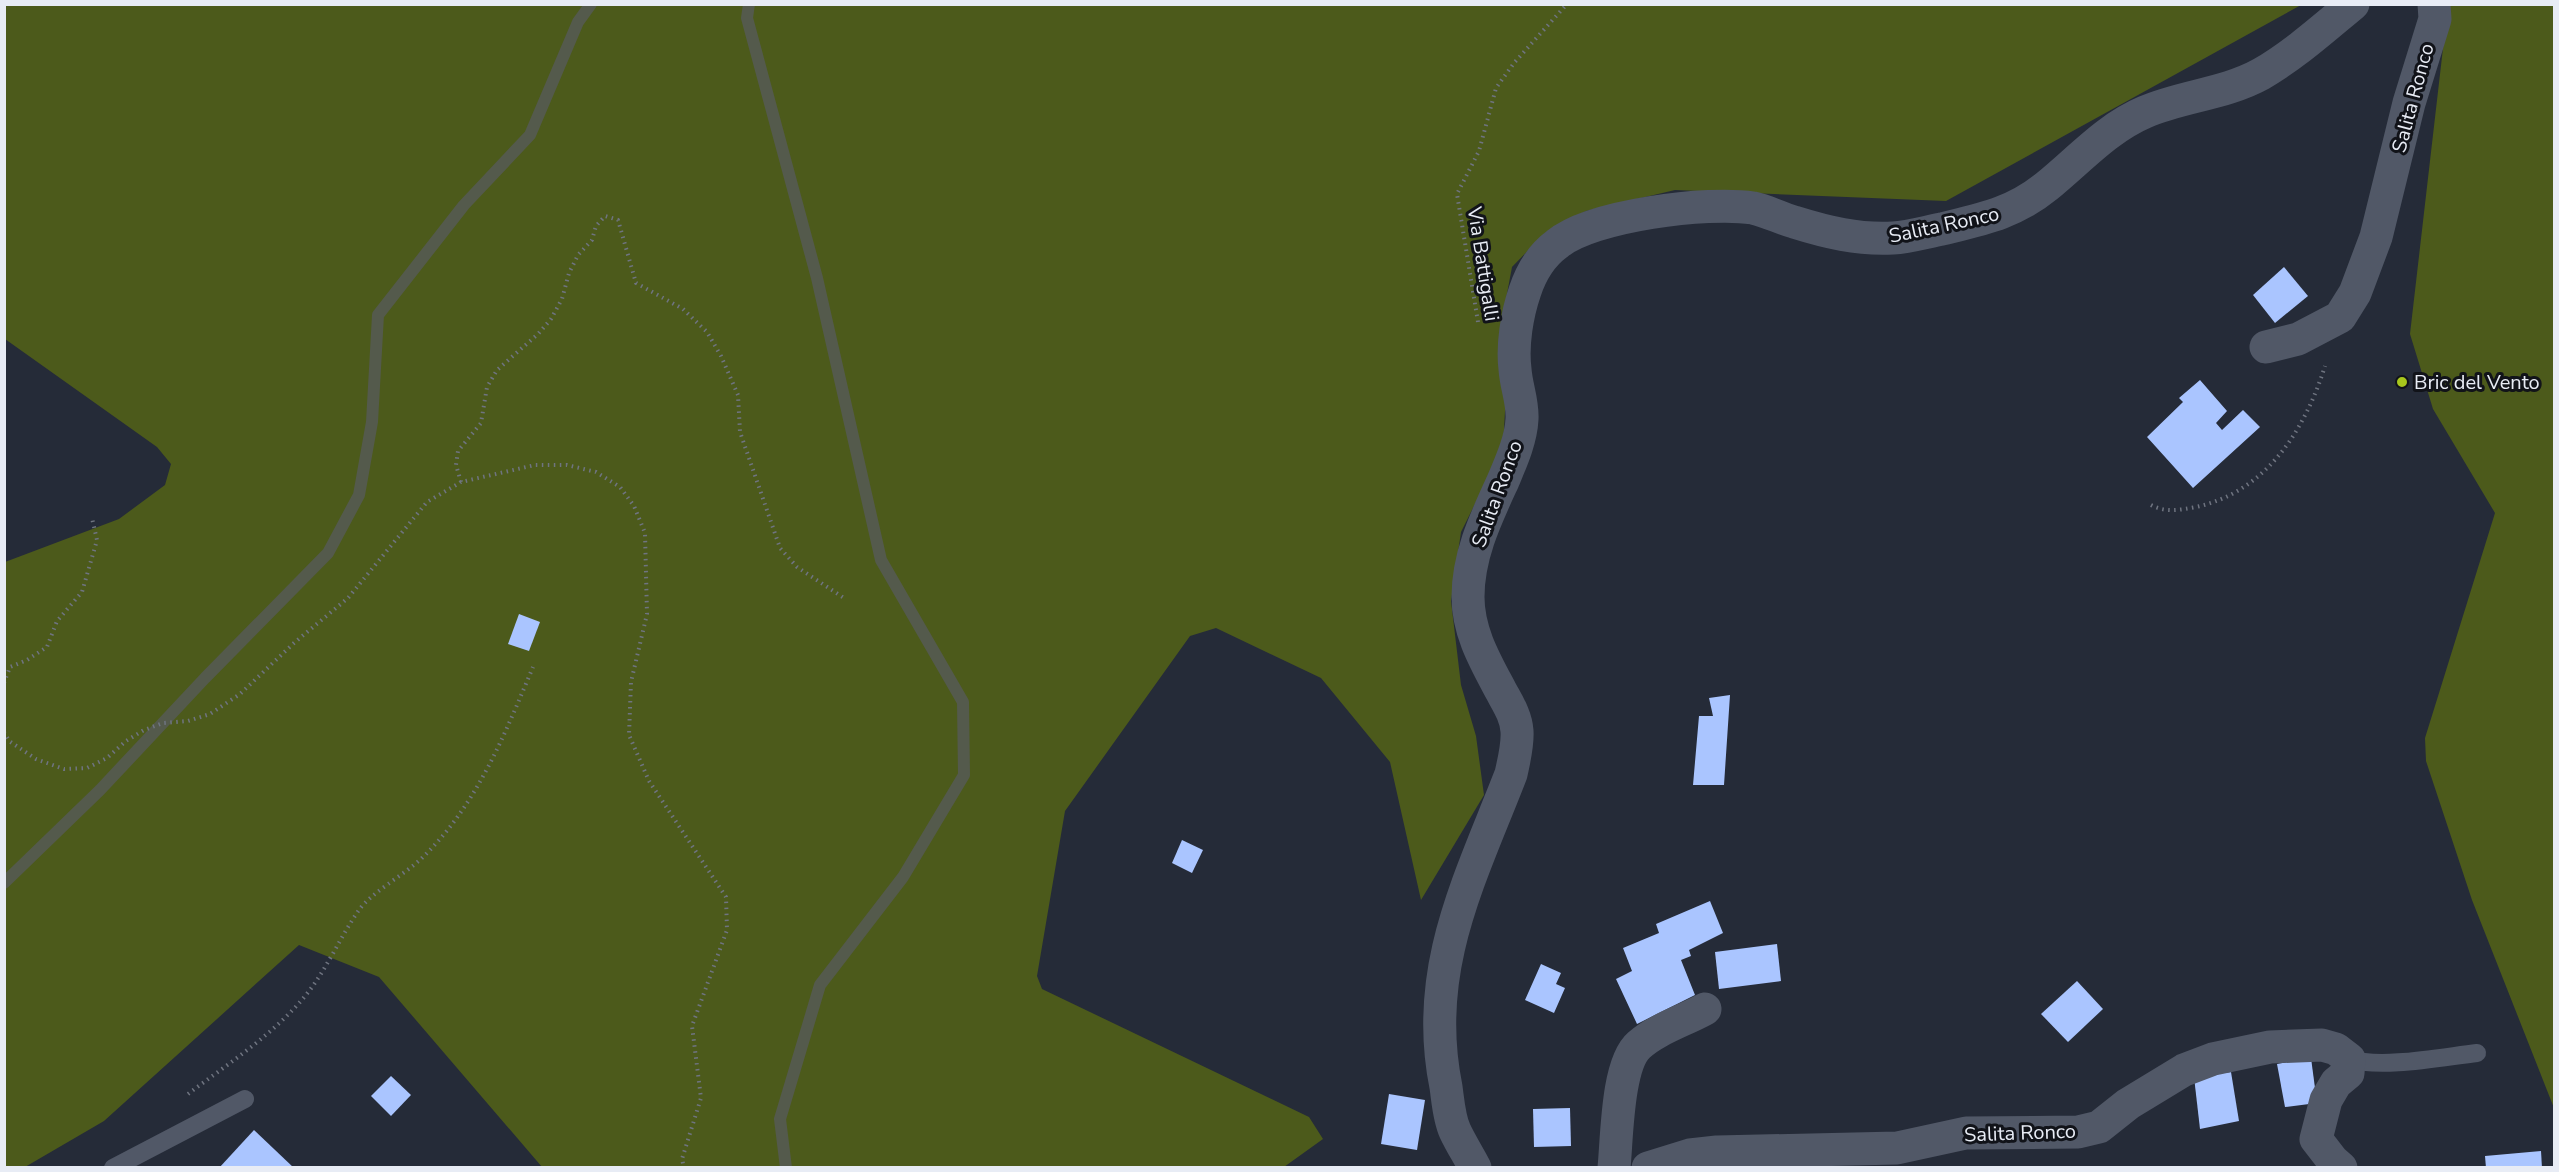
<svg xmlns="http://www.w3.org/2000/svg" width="2559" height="1172" viewBox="0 0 2559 1172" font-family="'Nunito Sans',sans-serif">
  <rect width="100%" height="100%" fill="#252b38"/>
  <g fill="#4c5a1b">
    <polygon points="5,5 2301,5 1946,201 1675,190 1586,211 1545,233 1512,267 1500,331 1506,393 1503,448 1461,532 1451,601 1461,685 1476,736 1484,795 1421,900 1390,762 1321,678 1216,628 1190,636 1065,811 1037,976 1042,989 1309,1117 1323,1139 1284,1167 542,1167 379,977 299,945 104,1121 25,1167 5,1167 5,562 119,519 165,485 171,464 157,447 5,339"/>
    <polygon points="2448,5 2554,5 2554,1108 2472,900 2426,761 2425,738 2495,513 2433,409 2410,334"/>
  </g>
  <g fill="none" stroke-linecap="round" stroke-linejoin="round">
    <g stroke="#545a4c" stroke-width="12">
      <polyline points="749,4 747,18 817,278 881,560 963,702 964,775 903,877 820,985 780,1119 786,1168"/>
      <polyline points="4,883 100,790 205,678 328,553 359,495 372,422 378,315 464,205 530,135 578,22 591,4"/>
    </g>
  </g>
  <g fill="#aac5ff">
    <polygon points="2284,267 2308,296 2275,323 2253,295"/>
    <polygon points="2200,380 2227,411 2216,423 2222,430 2243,410 2260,427 2193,488 2147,437 2183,402 2179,398"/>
    <polygon points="519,614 540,622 529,651 508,644"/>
    <polygon points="1730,695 1724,785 1693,785 1699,716 1713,716 1709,698"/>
    <polygon points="1182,840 1203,850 1192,873 1172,863"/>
    <polygon points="1710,901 1723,933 1689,950 1691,956 1681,960 1695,995 1637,1024 1616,979 1632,971 1623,948 1659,933 1656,924"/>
    <polygon points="1777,944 1781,981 1719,989 1715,952"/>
    <polygon points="1541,964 1561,973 1556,984 1565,988 1554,1013 1525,1000"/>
    <polygon points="2077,981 2103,1009 2068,1042 2041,1014"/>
    <polygon points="2311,1058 2317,1103 2285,1107 2277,1064"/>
    <polygon points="2231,1072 2239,1121 2200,1129 2194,1077"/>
    <polygon points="391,1076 411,1095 391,1116 371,1096"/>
    <polygon points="1389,1094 1425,1100 1417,1150 1381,1144"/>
    <polygon points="1570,1108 1571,1146 1534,1147 1533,1109"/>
    <polygon points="254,1130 294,1168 219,1168"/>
    <polygon points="2541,1151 2542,1168 2486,1168 2485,1156"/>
  </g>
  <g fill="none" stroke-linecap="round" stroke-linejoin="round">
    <g stroke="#6f7480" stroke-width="4" stroke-dasharray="1.5 4.5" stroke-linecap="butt">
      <polyline points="1478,322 1457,194 1479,151 1496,88 1514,63 1567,4"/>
      <polyline points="461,482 456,465 458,451 481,423 487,387 497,370 538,334 551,319 562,299 569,273 578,255 592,240 596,226 605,216 618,220 636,283 683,309 707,332 721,356 738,395 740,432 780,548 797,567 844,598"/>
      <path d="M2151 505C2166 513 2179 510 2196 507 2266 492 2305 430 2325 366"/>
      <polyline points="4,683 10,667 27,660 47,647 57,621 82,592 97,540 92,518"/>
      <polyline points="4,732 9,741 36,759 64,769 87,768 107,758 126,741 144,730 163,723 188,721 210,714 240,694 294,643 348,598 427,502 461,482 535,465 567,465 596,472 620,487 634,506 645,533 647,614 631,682 629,735 649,781 726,897 727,930 692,1026 701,1098 682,1159 684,1168"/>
      <path d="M188 1094C229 1063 273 1035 306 995 327 969 340 937 359 910 372 892 404 875 422 858 477 805 504 736 533 667"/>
    </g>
    <g stroke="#515867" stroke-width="18">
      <path d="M2349 1059C2382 1069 2442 1057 2477 1053"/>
      <polyline points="113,1168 245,1099"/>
    </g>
    <g stroke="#515867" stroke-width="33">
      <polyline points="2266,347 2298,339 2340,317 2355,293 2376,237 2409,103 2435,19 2434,4"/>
      <path d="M1475 1168C1469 1156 1461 1144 1455 1131 1449 1118 1448 1101 1446 1087 1422 969 1470 880 1511 774 1514 760 1518 745 1517 731 1516 716 1508 704 1501 691 1485 661 1468 632 1468 597 1468 555 1486 518 1503 481 1511 462 1521 440 1522 419 1523 402 1516 386 1515 369 1512 345 1517 314 1525 291 1531 273 1542 255 1557 244 1592 215 1708 201 1753 208 1767 211 1780 218 1794 222 1826 232 1858 240 1893 238 1909 237 1926 232 1942 229 1983 219 2014 213 2047 186 2079 160 2107 128 2145 112 2181 96 2225 94 2261 74 2294 55 2324 28 2353 4"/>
      <path d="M1614 1168C1617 1138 1617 1064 1639 1045 1657 1029 1683 1021 1705 1009"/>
      <polyline points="1648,1168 1690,1155 1717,1152 1897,1148 1966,1133 2078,1132 2099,1127 2128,1104 2184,1070 2213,1059 2270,1047 2322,1045 2336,1049 2349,1059 2348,1073 2336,1083 2326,1100 2316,1139 2333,1161 2341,1168"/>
    </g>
  </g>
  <circle fill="#a8c71c" stroke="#111319" stroke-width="2" cx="2402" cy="382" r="6"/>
  <g text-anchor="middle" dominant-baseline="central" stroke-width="6" stroke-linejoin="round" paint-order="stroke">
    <g font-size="20" fill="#e8ecf5" stroke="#111319">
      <text transform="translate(2413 98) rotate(-75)">Salita Ronco</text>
      <text transform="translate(1944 225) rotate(-12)">Salita Ronco</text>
      <text transform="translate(1483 264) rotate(81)">Via Battigalli</text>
      <text transform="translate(1497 494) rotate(-70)">Salita Ronco</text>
      <text transform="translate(2020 1133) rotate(-2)">Salita Ronco</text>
    </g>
    <g font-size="20" fill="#e8ecf5" stroke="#111319" text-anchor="start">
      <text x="2414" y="382">Bric del Vento</text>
    </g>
  </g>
  <rect width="2559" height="1172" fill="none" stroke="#e8ecf5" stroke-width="12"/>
</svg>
